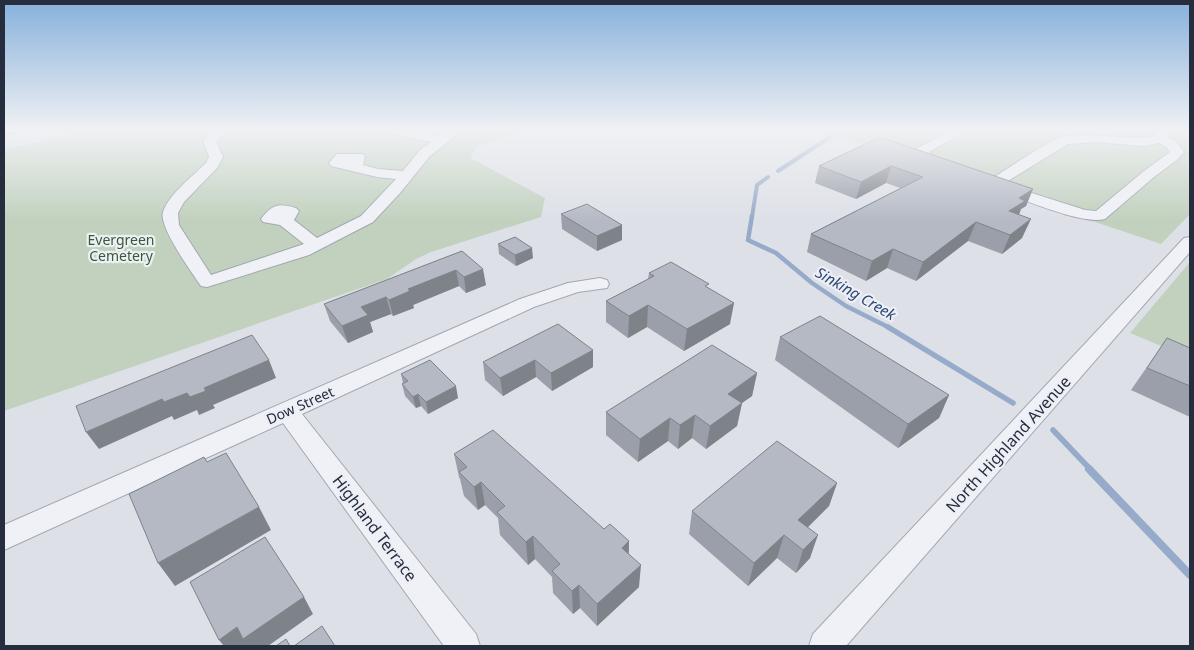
<svg xmlns="http://www.w3.org/2000/svg" width="1194" height="650" viewBox="0 0 1194 650" font-family="'Noto Sans',sans-serif">
  <rect width="100%" height="100%" fill="#dde0e7"/>
  <g fill="#c1d1be">
    <polygon points="94,130 526,130 477,146 470,158 545,198 541,217 431,252 416,259 387,279 4,411 4,149"/>
    <polygon points="821,130 1190,130 1190,214 1161,244"/>
    <polygon points="1190,262 1190,358 1130,333"/>
  </g>
  <g fill="none" stroke-linecap="round" stroke-linejoin="round">
    <g stroke="#96aac9" stroke-width="4">
      <polyline points="778,171 841,130"/>
      <polyline points="752,217 757,185 768,177"/>
    </g>
    <polyline stroke="#96aac9" stroke-width="4.5" points="752,216 748,240 776,253 812,283 846,306 890,328"/>
    <g stroke="#96aac9" stroke-width="5.5">
      <polyline points="888,327 1013,403"/>
      <polyline points="1053,430 1091,470"/>
    </g>
    <polyline stroke="#96aac9" stroke-width="8" points="1089,469 1190,575"/>
    <g stroke="#a2a7b1" stroke-width="2">
      <g id="minor">
        <path d="M215 130H229L216 141 223 157 217 168 184 202 178 213 179 225 211 275 304 244 280 225 263 222 261 219C272 204 279 203 296 208L299 211 294 220 317 238 361 216 396 179 377 177 331 166 329 163 337 154H363L365 157 363 165 378 169 403 171 420 150 432 142 388 133 386 130H410L440 136 449 130H463L430 156 400 193 373 222 309 255 207 287 201 286C192 273 158 226 163 212 170 193 192 177 206 163L209 157 203 140Z"/>
        <path d="M952 130H967L929 152C933 160 945 160 950 167L948 170C935 173 920 162 915 151L917 148Z"/>
        <path d="M1155 130H1167V137L1176 141 1184 152 1177 160 1154 177 1105 219C1082 225 1023 199 999 191L997 187C990 189 977 186 973 180L975 177 980 176 991 179C1006 170 1052 138 1065 136 1095 132 1125 141 1155 136ZM1095 142 1144 146 1159 143 1166 147 1170 152 1144 171 1096 211 1085 210 1003 184 1068 144Z"/>
        <polygon points="1190,237 1190,252 846,646 809,646 813,634 1184,238"/>
        <polygon points="600,278 607,280 609,284 607,288 578,292 534,307 302,414 476,634 480,646 444,646 283,423 4,550 4,525 520,299 568,283"/>
      </g>
    </g>
    <use href="#minor" fill="#f0f1f6" fill-rule="evenodd"/>
  </g>
  <g fill="#9b9fa9">
    <polygon points="880,137 1033,189 1026,206 1021,209 1019,215 1022,238 1002,254 968,241 916,281 887,268 866,281 807,252 811,234 900,188 886,183 856,199 815,183 819,166"/>
    <polygon points="561,214 622,240 597,251 562,229"/>
    <polygon points="498,244 533,258 516,266 499,254"/>
    <polygon points="462,251 486,285 466,293 459,286 413,305 414,308 393,316 391,314 370,322 373,332 348,343 330,321 324,304"/>
    <polygon points="649,273 709,288 730,324 684,351 647,327 628,338 606,322 606,301 648,279"/>
    <polygon points="780,337 949,395 939,418 898,448 775,360"/>
    <polygon points="1167,338 1190,348 1190,417 1131,390"/>
    <polygon points="593,350 593,367 552,391 536,377 503,396 485,380 483,362"/>
    <polygon points="757,373 752,396 742,403 737,426 706,449 692,438 678,449 668,441 638,462 606,435 606,412"/>
    <polygon points="401,374 458,398 428,414 421,406 416,408 405,396 402,384 403,383"/>
    <polygon points="454,454 604,529 629,541 629,554 639,587 597,626 580,608 573,614 553,593 552,577 535,559 528,565 500,535 498,518 485,505 478,510 464,496 460,479 459,477"/>
    <polygon points="837,483 829,506 808,527 810,558 796,573 777,558 748,586 689,534 692,511"/>
  </g>
  <g fill="#7e8289">
    <polygon points="6,130 14,130 16,133 4,135 4,131"/>
    <polygon points="891,166 886,183 856,199 861,182"/>
    <polygon points="1033,189 1026,206 1021,209 1017,219 1009,211 1019,198"/>
    <polygon points="1031,219 1022,238 1002,254 1010,235"/>
    <polygon points="976,222 968,241 916,281 923,262"/>
    <polygon points="622,225 622,240 597,251 597,236"/>
    <polygon points="532,248 533,258 516,266 515,255"/>
    <polygon points="893,249 887,268 866,281 872,261"/>
    <polygon points="483,269 486,285 466,293 464,277"/>
    <polygon points="456,270 459,286 413,305 414,308 393,316 389,300 408,289"/>
    <polygon points="386,297 391,314 370,322 373,332 348,343 342,326 361,307"/>
    <polygon points="734,303 730,324 684,351 687,329"/>
    <polygon points="648,305 647,327 628,338 629,316"/>
    <polygon points="593,350 593,367 552,391 551,373"/>
    <polygon points="269,360 276,378 213,405 215,408 199,415 197,410 174,420 172,416 99,449 86,432 162,399 187,393 204,388"/>
    <polygon points="535,360 536,377 503,396 500,378"/>
    <polygon points="757,373 752,396 742,403 737,426 706,449 710,426 728,394"/>
    <polygon points="456,386 458,398 428,414 426,402"/>
    <polygon points="418,394 421,406 416,408 413,397"/>
    <polygon points="949,395 939,418 898,448 908,424"/>
    <polygon points="695,415 692,438 678,449 680,425"/>
    <polygon points="670,418 668,441 638,462 640,439"/>
    <polygon points="481,482 485,505 478,510 474,487"/>
    <polygon points="837,483 829,506 793,542 798,520"/>
    <polygon points="259,507 271,530 175,586 158,563"/>
    <polygon points="784,535 777,558 748,586 754,563"/>
    <polygon points="818,535 810,558 796,573 803,550"/>
    <polygon points="533,536 535,559 528,565 526,542"/>
    <polygon points="629,541 628,564 622,548"/>
    <polygon points="641,565 639,587 597,626 597,604"/>
    <polygon points="579,585 580,608 573,614 572,591"/>
    <polygon points="304,597 313,614 268,646 248,646 248,645 246,646 224,646 219,640 237,627"/>
  </g>
  <g fill="#b4b9c4" stroke="#7e8289">
    <polygon points="880,137 1033,189 1019,198 1025,201 1009,211 1031,219 1010,235 976,222 923,262 893,249 872,261 811,234 923,177 891,166 861,182 819,166"/>
    <polygon points="587,204 622,225 597,236 561,214"/>
    <polygon points="515,237 532,248 515,255 498,244"/>
    <polygon points="462,251 483,269 464,277 456,270 408,289 410,291 389,300 386,297 361,307 368,315 342,326 324,304"/>
    <polygon points="671,262 709,284 705,286 734,303 687,329 648,305 629,316 606,301 654,276 649,273"/>
    <polygon points="820,316 949,395 908,424 780,337"/>
    <polygon points="558,324 593,350 551,373 535,360 500,378 483,362"/>
    <polygon points="252,335 269,360 204,388 206,391 190,397 187,393 164,402 162,399 86,432 76,406"/>
    <polygon points="1167,338 1190,348 1190,386 1147,368"/>
    <polygon points="712,345 757,373 728,394 742,403 710,426 695,415 680,425 670,418 640,439 606,412"/>
    <polygon points="430,360 456,386 426,402 418,394 413,397 402,384 408,381 401,374"/>
    <polygon points="493,430 604,529 610,524 629,541 622,548 641,565 597,604 579,585 572,591 552,571 560,564 533,536 526,542 497,512 505,506 481,482 474,487 459,472 467,467 454,454"/>
    <polygon points="777,441 837,483 798,520 818,535 803,550 784,535 754,563 692,511"/>
    <polygon points="226,453 259,507 158,563 129,494 204,457 207,462"/>
    <polygon points="265,537 304,597 243,639 237,627 219,640 190,582"/>
    <polygon points="322,626 335,646 294,646"/>
    <polygon points="286,639 290,646 276,646"/>
  </g>
  <linearGradient id="sky" x2="0" y2="1"><stop stop-color="#87b0dc"/><stop offset="0.59" stop-color="#f0f1f4"/><stop offset="1" stop-color="#f0f1f4" stop-opacity="0"/></linearGradient>
  <rect width="1194" height="221" fill="url(#sky)"/>
  <g text-anchor="middle" dominant-baseline="central" stroke-width="4.5" stroke-linejoin="round" paint-order="stroke">
    <g font-size="14" fill="#375a33" stroke="#eceff5">
      <text x="121" y="239">Evergreen<tspan x="121" dy="16">Cemetery</tspan></text>
    </g>
    <g font-size="14" fill="#262d3e" stroke="#eceff5">
      <text transform="translate(300 405) rotate(-24)">Dow Street</text>
    </g>
    <g font-size="15" font-style="italic" fill="#2f4773" stroke="#eceff5">
      <text transform="translate(856 293) rotate(30)">Sinking Creek</text>
    </g>
    <g font-size="16" fill="#262d3e" stroke="#eceff5">
      <text transform="translate(1008 444) rotate(-48)">North Highland Avenue</text>
      <text transform="translate(375 528) rotate(53)">Highland Terrace</text>
    </g>
  </g>
  <rect width="1194" height="650" fill="none" stroke="#262d3e" stroke-width="10"/>
</svg>
